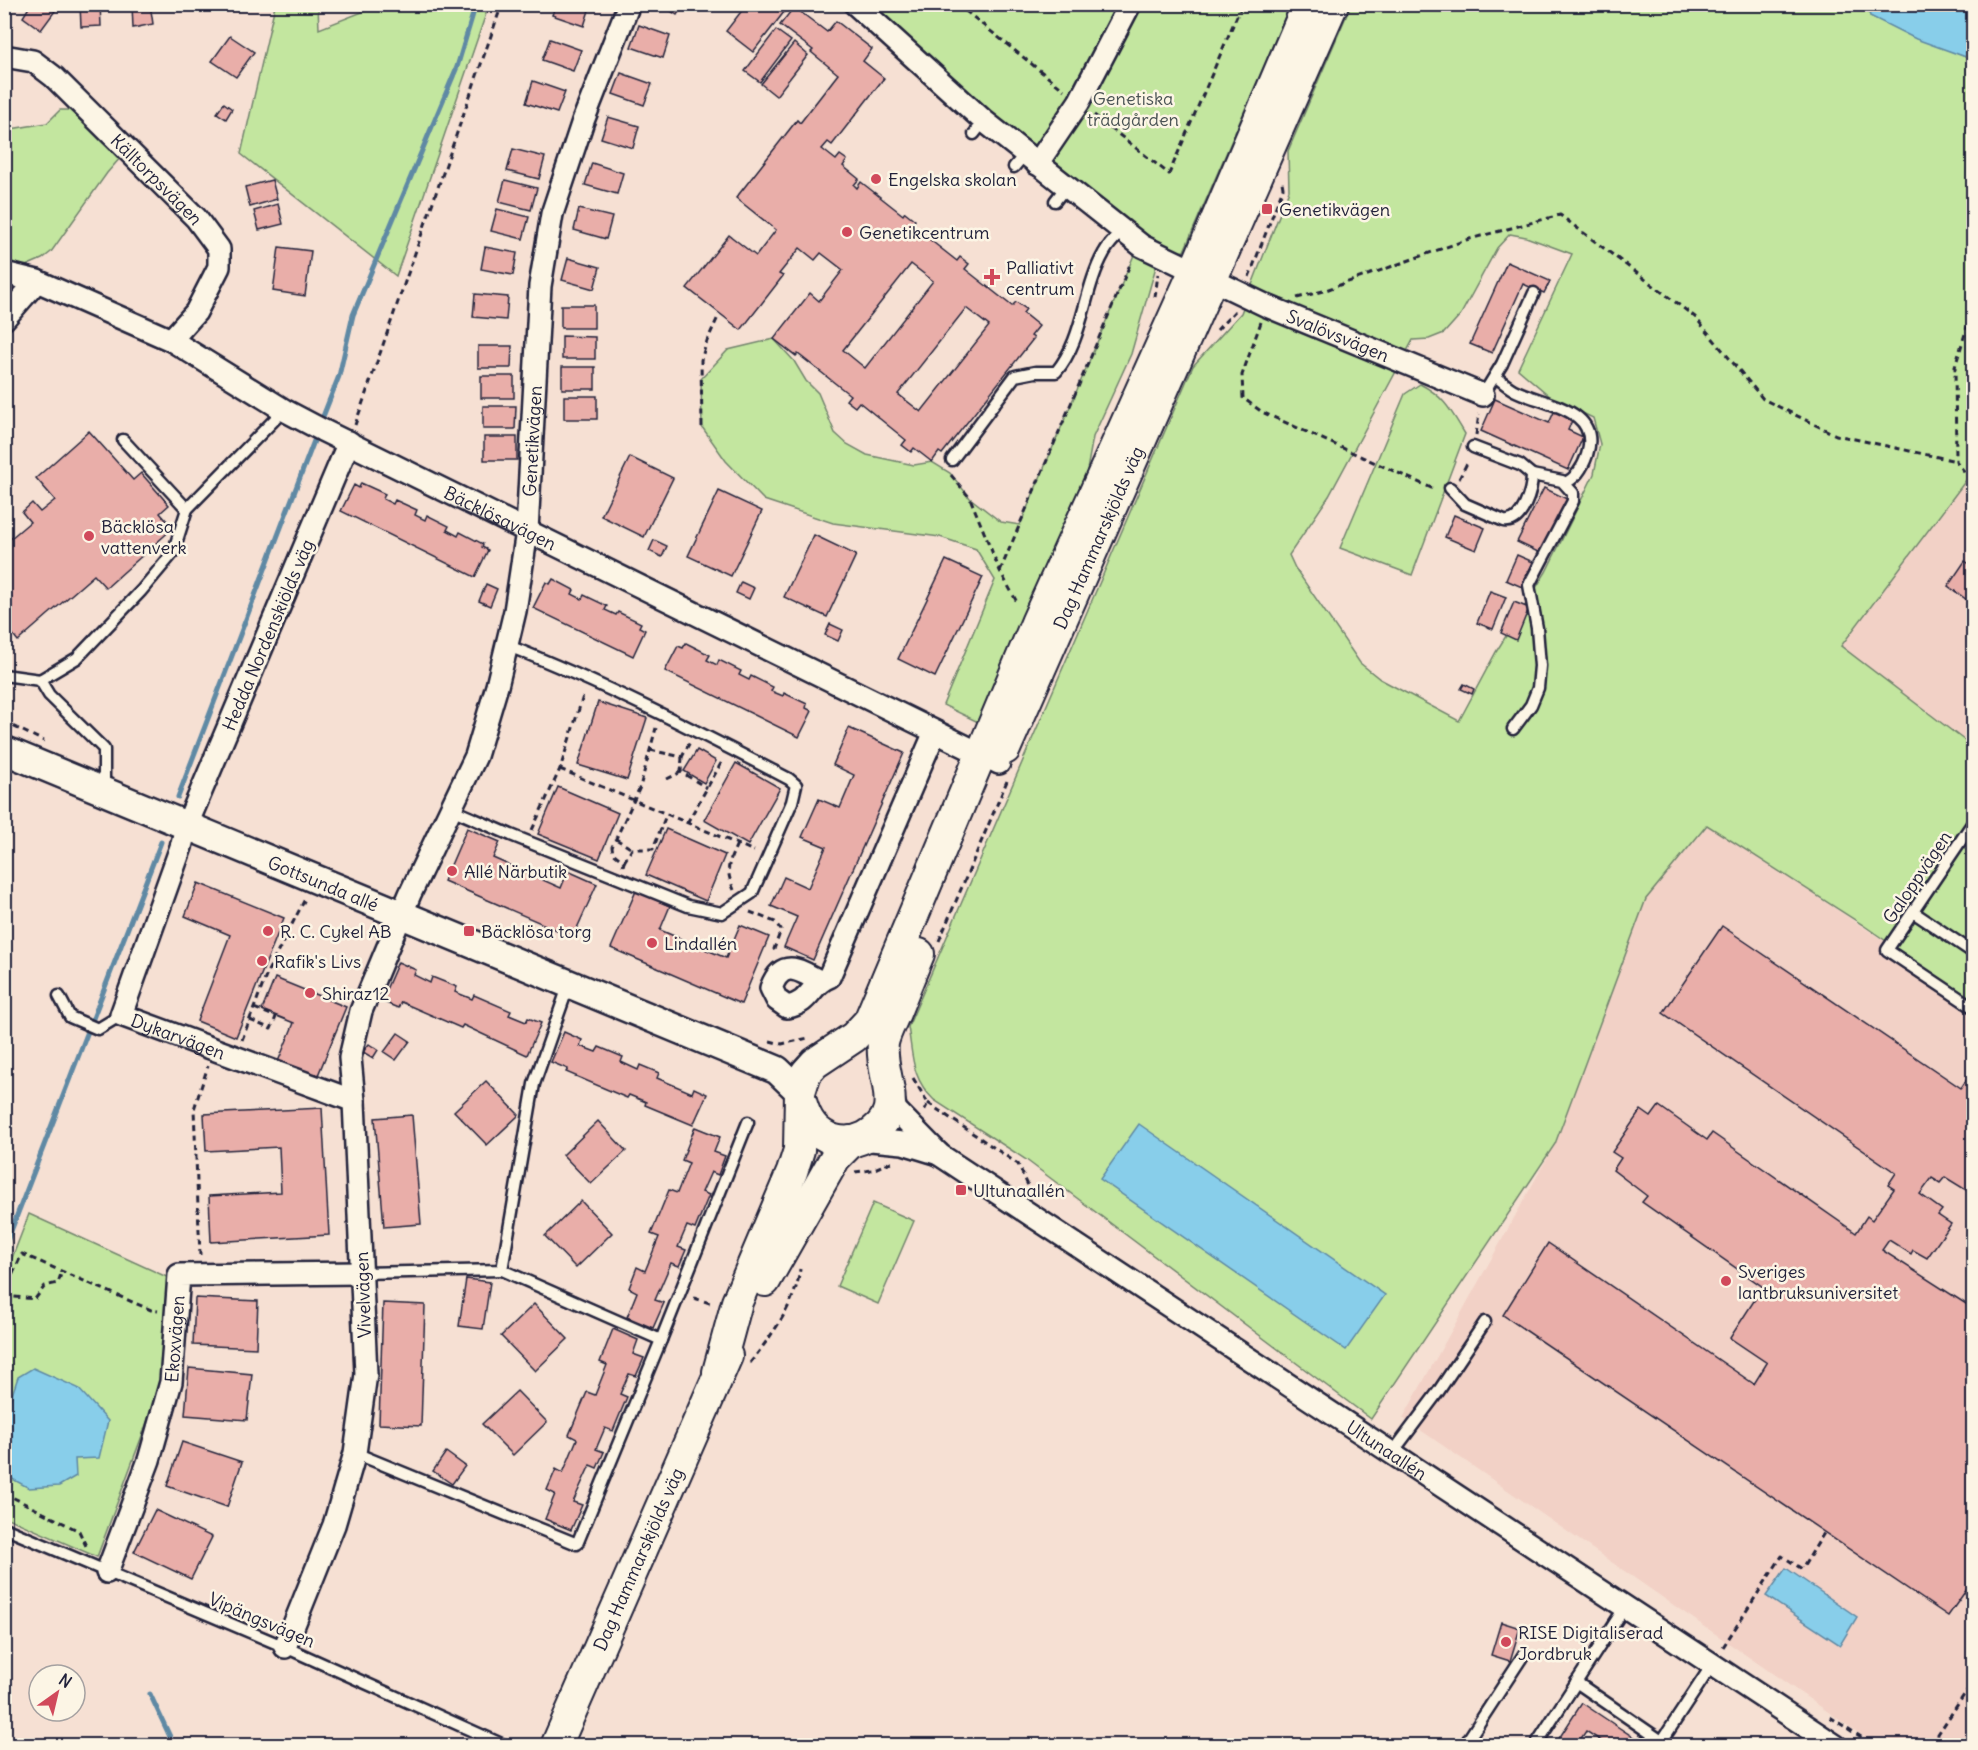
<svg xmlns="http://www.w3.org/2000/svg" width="1978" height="1750" viewBox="0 0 1978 1750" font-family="Delius,sans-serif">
  <rect width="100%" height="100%" fill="#f6e0d3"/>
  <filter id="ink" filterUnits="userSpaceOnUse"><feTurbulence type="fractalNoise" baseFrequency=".0167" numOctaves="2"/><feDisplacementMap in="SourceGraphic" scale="12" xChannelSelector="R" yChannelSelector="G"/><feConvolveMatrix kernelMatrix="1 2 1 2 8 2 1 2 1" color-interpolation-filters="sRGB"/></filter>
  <g filter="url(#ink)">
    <g fill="#f2d1c6">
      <polygon points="1973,471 1973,747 1841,646"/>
      <polygon points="1708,825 1898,950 1973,919 1973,1745 1876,1745 1403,1418 1555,1144 1646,899"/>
    </g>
    <g fill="#c3e69f" stroke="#72846d" stroke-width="1.5" fill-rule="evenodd">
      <polygon points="275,5 318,5 319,29 380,5 489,5 396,276 241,154"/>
      <polygon points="855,5 1290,5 1184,251 1159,256 1131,354 1093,437 1085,481 978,722 943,705 995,580 976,549 940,537 833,523 764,500 726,461 702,427 701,379 728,350 774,339 794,361 806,381 818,393 835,433 847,444 867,455 914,465 932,462 950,473 970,498 1001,522 1020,525 1134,255 1142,246"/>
      <path d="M1351 5H1867L1870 16 1966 57 1973 48V471L1841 646 1973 747V1001L1863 925 1707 825 1646 899 1555 1144 1371 1419 1025 1159 934 1100C911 1078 913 1056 908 1027L1193 366 1241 313 1289 190 1288 151ZM1510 234 1526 237 1572 254 1518 369 1552 398 1593 418 1600 444 1594 474 1546 572 1496 652 1459 721 1380 679 1360 663 1295 568 1289 555 1329 496 1413 340 1429 339 1444 333 1461 314 1497 248Z"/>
      <polygon points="60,110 69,110 121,157 107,173 51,252 42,259 5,275 5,130 47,123"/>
      <path d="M1420 384C1445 397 1451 411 1465 434L1412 575 1340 548 1405 394Z"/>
      <polygon points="873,1203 914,1221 878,1304 837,1286"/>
      <polygon points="29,1214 169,1278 162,1382 97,1557 5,1517 4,1279"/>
    </g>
    <g fill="#88ceea" stroke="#5f89a4" stroke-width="1.5">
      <polygon points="1867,5 1973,5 1973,48 1966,57 1916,39 1870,16"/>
      <polygon points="1139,1124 1385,1295 1346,1350 1100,1179"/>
      <polygon points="33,1368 78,1388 108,1421 99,1458 75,1459 76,1476 59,1486 29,1488 5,1475 5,1404 10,1401 18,1377"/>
      <polygon points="1786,1568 1857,1617 1840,1645 1766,1596"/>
    </g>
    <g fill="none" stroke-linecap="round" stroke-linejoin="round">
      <g stroke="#5f89a4" stroke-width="5">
        <polyline points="320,424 339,376 353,315 457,67 476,4"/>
        <polyline points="178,797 317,433"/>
        <polyline points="4,1249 161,842"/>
        <polyline points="150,1694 172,1741 169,1746"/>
      </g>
    </g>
    <g fill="#e9aea9" stroke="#22223b" stroke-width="1.5" fill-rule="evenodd">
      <polygon points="31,4 45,4 55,11 41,30 23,17"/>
      <polygon points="80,4 100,4 101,26 81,27"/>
      <polygon points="132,4 150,4 153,24 133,28"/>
      <polygon points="556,4 591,4 584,26 552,15"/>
      <polygon points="660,4 684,4 677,15"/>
      <polygon points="747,4 774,4 784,12 753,52 726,31"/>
      <path d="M794 7 827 32 836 21 872 49 863 61 884 78 832 145 828 142 822 149 836 160 840 155 847 160 843 166 859 179 854 185 857 188 861 182 903 215 905 212 915 220 911 225 957 261 960 257 969 264 965 269 1012 306 1016 302 1026 309 1023 313 1039 326 1031 336 1034 338 942 454 939 452 932 462 914 448 911 452 902 445 906 440 859 402 855 407 846 400 850 395 798 354 796 356 774 339 810 293 819 301 843 270 821 253 815 260 800 248 779 274 783 276 741 330 687 288 729 235 756 256 776 230 736 198 797 120 800 123 838 74 811 52 813 50 780 25ZM911 264 933 281 865 368 843 350ZM966 308 989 326 921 412 898 394Z"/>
      <polygon points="639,25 670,36 663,58 631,47"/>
      <polygon points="776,30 791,41 760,82 745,71"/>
      <polygon points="230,36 254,52 236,77 212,61"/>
      <polygon points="550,39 581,50 573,71 542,60"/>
      <polygon points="794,43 808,55 776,96 761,84"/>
      <polygon points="621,73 652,84 644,105 613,94"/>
      <polygon points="533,81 565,92 557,113 526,103"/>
      <polygon points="224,103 232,109 226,119 217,113"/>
      <polygon points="608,117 639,126 633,148 601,138"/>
      <polygon points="513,149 545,157 539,179 507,171"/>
      <polygon points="592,163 623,173 617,194 585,185"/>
      <polygon points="272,180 277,199 250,207 245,187"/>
      <polygon points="505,180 537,188 531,210 499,202"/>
      <polygon points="278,204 283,224 259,230 254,211"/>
      <polygon points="497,209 529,217 523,239 491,231"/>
      <polygon points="579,209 612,217 606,239 574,230"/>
      <polygon points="279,247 311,251 305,296 273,291"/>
      <polygon points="485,247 517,253 513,275 481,269"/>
      <polygon points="568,258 600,267 594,289 562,280"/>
      <polygon points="1507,262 1550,281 1544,293 1523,284 1492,353 1470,344"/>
      <polygon points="475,294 508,297 506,320 473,317"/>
      <rect x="561" y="305" width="33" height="23"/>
      <polygon points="562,336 595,337 595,359 562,359"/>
      <polygon points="478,346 512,346 511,368 478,368"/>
      <rect x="562" y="367" width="33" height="22"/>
      <rect x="481" y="376" width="33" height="22"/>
      <rect x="564" y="396" width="33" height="23"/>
      <polygon points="1495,399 1549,423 1555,410 1573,418 1568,430 1583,437 1568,470 1481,431"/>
      <polygon points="483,406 516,406 515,429 483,429"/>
      <polygon points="89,431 133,480 141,473 169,505 160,513 173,528 106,588 94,575 18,641 11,632 4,638 4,544 30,522 22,512 32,503 40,512 55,500 36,478"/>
      <rect x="484" y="437" width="33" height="23"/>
      <polygon points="630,457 673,478 644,537 601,516"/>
      <polygon points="361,483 385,494 383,499 393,504 395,500 417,510 415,515 425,520 427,515 449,526 447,530 458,536 460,532 483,544 482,547 488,550 475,577 341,511 354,485 359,488"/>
      <polygon points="1544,488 1567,499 1540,553 1517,542"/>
      <polygon points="719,491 762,511 731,576 688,556"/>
      <polygon points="1454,515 1485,528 1476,550 1445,537"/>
      <polygon points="814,535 856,555 827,617 784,597"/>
      <polygon points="654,540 667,546 662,557 649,551"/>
      <polygon points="1517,555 1533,562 1522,587 1506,580"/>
      <polygon points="946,560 983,577 935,677 898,659"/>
      <polygon points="1965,561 1974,567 1974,605 1948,586"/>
      <polygon points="553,579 574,590 572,594 582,599 584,595 607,606 605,610 616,615 618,612 641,623 639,627 645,630 633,656 533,608 546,582 550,584"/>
      <polygon points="741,582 754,588 749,599 736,593"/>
      <polygon points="486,584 497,589 490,606 479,601"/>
      <polygon points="1490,591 1506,597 1493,629 1477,623"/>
      <polygon points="1514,602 1529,608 1516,640 1501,633"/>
      <polygon points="830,624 843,630 838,641 825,635"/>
      <polygon points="686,643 710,655 707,660 717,665 719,660 741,671 739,675 749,680 751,676 773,687 771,691 783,696 784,693 807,704 806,708 812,711 799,737 665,671 678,646 683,648"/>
      <polygon points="1464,684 1474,689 1472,694 1461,689"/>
      <polygon points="598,702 647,718 627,780 578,765"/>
      <polygon points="1974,718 1974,732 1967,727"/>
      <polygon points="849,728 904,753 813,960 784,947 797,917 771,906 784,877 808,888 826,847 802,837 819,799 840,808 854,775 833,765"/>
      <polygon points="697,750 716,761 704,783 684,771"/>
      <polygon points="736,763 780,788 748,845 704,820"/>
      <polygon points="558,787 618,813 599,859 538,834"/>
      <polygon points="467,828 500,842 493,858 561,888 568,871 597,884 573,937 444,881"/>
      <polygon points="666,829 725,855 706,901 646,875"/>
      <polygon points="198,883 284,918 236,1037 197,1021 230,935 185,916"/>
      <polygon points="636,891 670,906 660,930 726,958 740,925 769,937 741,1004 611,948"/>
      <polygon points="1722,926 1961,1088 1969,1076 1974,1079 1974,1195 1945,1177 1940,1183 1932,1178 1920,1194 1942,1210 1938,1215 1951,1224 1927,1258 1913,1250 1911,1254 1889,1240 1882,1250 1974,1309 1974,1579 1948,1616 1503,1315 1548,1243 1754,1384 1767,1363 1730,1338 1763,1287 1642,1202 1647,1196 1613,1170 1621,1158 1612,1152 1641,1110 1651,1117 1659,1106 1707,1140 1712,1133 1856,1233 1867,1216 1872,1220 1894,1189 1888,1185 1896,1173 1663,1013"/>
      <polygon points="398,962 416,970 414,975 430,983 432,977 457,987 455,992 472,999 474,995 511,1011 509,1015 526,1022 528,1018 541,1023 527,1055 463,1025 461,1028 401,1002 398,1008 381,1001"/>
      <polygon points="275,978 346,1007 316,1080 277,1064 294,1023 262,1010"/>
      <polygon points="564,1032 582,1040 580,1046 596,1052 599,1047 623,1057 621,1062 638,1070 640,1065 659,1073 657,1078 692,1093 694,1088 707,1094 693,1125 645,1105 646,1102 629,1095 627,1098 566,1072 568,1069 551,1062"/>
      <polygon points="398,1033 410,1041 396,1060 384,1052"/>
      <polygon points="369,1044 378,1050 373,1058 363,1052"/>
      <polygon points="486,1081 519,1115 487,1145 454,1111"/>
      <polygon points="322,1108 329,1235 211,1242 209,1196 281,1192 279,1147 206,1151 204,1114"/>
      <polygon points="412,1115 421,1224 384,1227 375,1118"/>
      <polygon points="598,1121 626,1151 591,1184 563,1155"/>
      <polygon points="695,1127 720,1137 714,1152 725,1156 718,1175 711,1172 702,1192 709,1195 695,1229 687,1226 678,1247 686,1250 679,1266 671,1263 655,1300 664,1303 653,1328 627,1317 637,1292 629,1288 637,1267 645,1271 659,1237 651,1234 669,1190 677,1193 689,1163 682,1160"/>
      <polygon points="581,1201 612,1233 576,1268 545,1236"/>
      <polygon points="466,1279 490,1282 483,1329 459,1326"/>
      <polygon points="195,1298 258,1301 256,1348 193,1345"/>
      <polygon points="383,1303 425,1305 421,1426 379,1424"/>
      <polygon points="534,1304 568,1339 535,1371 501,1336"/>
      <polygon points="613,1329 638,1340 633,1354 644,1358 636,1376 629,1374 620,1394 627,1397 613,1431 605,1428 596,1449 604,1452 597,1468 590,1465 573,1502 582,1505 571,1530 545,1519 555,1494 547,1490 556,1469 563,1473 577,1439 569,1435 587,1392 595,1395 607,1365 600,1362"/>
      <polygon points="189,1368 252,1374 247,1420 185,1415"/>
      <polygon points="517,1391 547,1422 513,1455 482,1424"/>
      <polygon points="182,1442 242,1462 227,1507 167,1486"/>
      <polygon points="446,1452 465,1466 452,1484 433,1471"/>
      <polygon points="155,1510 212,1537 191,1579 134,1552"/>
      <polygon points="1501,1622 1520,1628 1510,1661 1491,1655"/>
      <polygon points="1582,1703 1615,1725 1647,1746 1609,1746 1586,1731 1576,1746 1554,1746"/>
    </g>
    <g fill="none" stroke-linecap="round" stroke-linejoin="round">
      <g stroke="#22223b" stroke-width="15">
        <g id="service">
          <polyline points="974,134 984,121"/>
          <polyline points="1014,167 1025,154"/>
          <polyline points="1055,201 1066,187"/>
          <path d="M1495 376C1501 381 1507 386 1514 390 1543 405 1602 408 1587 455 1583 467 1576 478 1565 483"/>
          <polyline points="1483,395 1502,364 1534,293"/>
          <polyline points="123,440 187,509"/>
          <path d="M952 460 1015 376 1035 372H1056C1084 339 1083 290 1104 253 1108 245 1115 238 1122 231"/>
          <path d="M1450 488 1465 504 1504 521C1523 524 1532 490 1532 475L1520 465 1473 447"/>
          <polyline points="4,675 40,680 77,658 141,591 173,553 187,509 284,410"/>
          <polyline points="40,680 49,695 104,749 104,792"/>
          <polyline points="1513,729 1531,705 1538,688 1540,666 1537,628 1529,585 1573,501 1573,493 1562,481 1532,475"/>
          <path d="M451 809 511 835 688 906 722 913 752 893 792 802 796 785 789 779C697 731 603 683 506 645"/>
          <polyline points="1974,821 1887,950 1974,1008"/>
          <polyline points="1913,912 1974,953"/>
          <polyline points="59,996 70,1017 98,1029 121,1015"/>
          <polyline points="502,1270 661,1340 748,1122"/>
          <polyline points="362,1273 502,1270 534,1084 569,984"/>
          <polyline points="1393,1452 1438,1392 1485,1322"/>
          <polyline points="355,1453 577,1544 661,1340"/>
          <polyline points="4,1528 285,1647 506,1746"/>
          <polyline points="1576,1682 1669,1746"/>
          <polyline points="1662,1741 1712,1665"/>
          <polyline points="1464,1746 1524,1654"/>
          <polyline points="1535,1746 1625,1607"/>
        </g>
      </g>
      <g stroke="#22223b" stroke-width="26">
        <g id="minor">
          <path id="s1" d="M855 4 984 121 1142 246 1267 306 1483 395"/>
          <path id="s2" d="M4 56 33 61 54 77 196 218 219 249V267L196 312 171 340"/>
          <polyline points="1037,164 1079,102 1130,4"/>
          <path id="s3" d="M4 273 37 281 171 340 284 410 322 430 999 763"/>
          <polyline points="4,319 37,281"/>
          <path id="s4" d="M349 442 186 827 181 847 121 1015 354 1101"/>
          <path d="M819 981C798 969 782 959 771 988L777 1000 787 1007C811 1003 810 984 829 977L935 732"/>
          <path id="s5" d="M891 1093 896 1110 940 1155 1836 1746"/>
          <polyline points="860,1139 903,1143 939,1154"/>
          <path id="s6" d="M107 1572 149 1460 171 1382 179 1275 362 1273"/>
          <path id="s7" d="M285 1647 334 1525 355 1453 366 1374 354 1101 350 1058 361 1011 410 894 476 756 497 686 515 611 527 531 540 286 552 214 583 121 629 4"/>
        </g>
      </g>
      <g stroke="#22223b" stroke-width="32">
        <g id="tertiary">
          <path id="s8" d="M4 750C261 859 520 963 777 1070L800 1092"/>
        </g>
      </g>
      <g stroke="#22223b" stroke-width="34">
        <g id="secondary">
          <path id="s9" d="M1005 749 1333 4"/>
          <path d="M801 1101C806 1120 815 1134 834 1140 845 1143 855 1142 865 1137 910 1112 879 1079 883 1043 885 1033 891 1022 895 1013 903 993 911 973 919 954"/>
          <polyline points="765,1281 835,1158 852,1141"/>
          <polyline points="718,1372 737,1302 792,1172 799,1150 800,1092 806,1073 815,1063 854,1037 869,1021 1036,623 1194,272 1308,4"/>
          <path id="s10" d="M556 1746 727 1356"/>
        </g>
      </g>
      <g stroke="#22223b" stroke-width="3" stroke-dasharray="6 4.5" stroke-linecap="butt">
        <polyline points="957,4 1064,90"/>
        <polyline points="1094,115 1169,174 1242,4"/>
        <polyline points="1249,277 1283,188 1282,182"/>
        <polyline points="1155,297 1158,274"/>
        <polyline points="1297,298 1323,291 1466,240 1560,215 1695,317 1763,399 1836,435 1956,461"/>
        <polyline points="1974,304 1955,367 1956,461 1974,484"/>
        <polyline points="1261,322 1242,375 1243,398 1262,412 1436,490"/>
        <polyline points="1217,330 1235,311"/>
        <polyline points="355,425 502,4"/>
        <polyline points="702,427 701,360 707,341 719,315"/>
        <polyline points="1476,435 1479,414"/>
        <polyline points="951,475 970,498 1000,571 1018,604"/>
        <polyline points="1459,479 1468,461"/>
        <polyline points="1000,571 1131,262"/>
        <polyline points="4,722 44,741"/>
        <polyline points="650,750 682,757 690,742"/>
        <polyline points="682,757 681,772 707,788"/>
        <polyline points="560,769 754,851"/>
        <polyline points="667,779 681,772"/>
        <polyline points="687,823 723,760"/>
        <polyline points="532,830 560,769 584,693"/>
        <polyline points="616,839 632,849"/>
        <polyline points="624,862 632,849 653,849 666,815"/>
        <polyline points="623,866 624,862 613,853 612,847 640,787 656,728"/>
        <path d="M734 890C725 869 728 864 737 844"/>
        <polyline points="750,912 775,922 781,930 774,949 777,953"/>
        <polyline points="939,941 1007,781"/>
        <polyline points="250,1020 271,1029 276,1017 254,1008"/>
        <polyline points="242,1040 268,971 305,899"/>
        <polyline points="770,1041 782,1044 808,1038"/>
        <polyline points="913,1078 928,1103 924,1111"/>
        <polyline points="928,1103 1018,1164 1031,1192"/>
        <polyline points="855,1172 872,1170 891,1162"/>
        <polyline points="200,1255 194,1109 208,1066"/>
        <polyline points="4,1293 22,1254 151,1310 158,1311"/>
        <polyline points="4,1296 35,1299 45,1286 58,1283 62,1271"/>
        <polyline points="694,1298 713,1304"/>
        <path d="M750 1363C771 1336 796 1304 800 1269"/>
        <polyline points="4,1493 79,1531 86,1546"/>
        <polyline points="1723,1647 1782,1556 1802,1569 1824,1533"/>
        <polyline points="1830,1717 1875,1746"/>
        <polyline points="1937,1746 1938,1734 1974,1680"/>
      </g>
      <use href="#service" stroke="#fcf5e5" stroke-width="10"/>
      <use href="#minor" stroke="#fcf5e5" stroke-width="21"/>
      <use href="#tertiary" stroke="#fcf5e5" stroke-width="27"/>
      <use href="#secondary" stroke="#fcf5e5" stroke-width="30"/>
    </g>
  </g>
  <g fill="#d1495b" stroke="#fcf5e5" stroke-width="2">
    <circle cx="876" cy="179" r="6"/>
    <rect x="1261" y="203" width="12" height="12" rx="3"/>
    <circle cx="847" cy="232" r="6"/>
    <path d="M989 268h6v6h6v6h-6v6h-6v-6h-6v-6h6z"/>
    <circle cx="89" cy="536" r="6"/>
    <circle cx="452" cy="871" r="6"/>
    <circle cx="268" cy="931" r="6"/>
    <rect x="463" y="925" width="12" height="12" rx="3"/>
    <circle cx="652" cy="943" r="6"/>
    <circle cx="262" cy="961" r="6"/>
    <circle cx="310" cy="993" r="6"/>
    <rect x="955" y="1184" width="12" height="12" rx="3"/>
    <circle cx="1726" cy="1281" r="6"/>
    <circle cx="1506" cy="1642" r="6"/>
  </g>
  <g text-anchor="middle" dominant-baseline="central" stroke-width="5" stroke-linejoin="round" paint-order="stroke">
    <g font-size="18" fill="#4a5354" stroke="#fcf5e5">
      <text x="1133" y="98">Genetiska<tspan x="1133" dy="21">trädgården</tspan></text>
    </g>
    <g font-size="18" fill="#22223b" stroke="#fcf5e5" text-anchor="start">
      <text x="888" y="179">Engelska skolan</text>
      <text x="1279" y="209">Genetikvägen</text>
      <text x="859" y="232">Genetikcentrum</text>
      <text x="1006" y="267">Palliativt<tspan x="1006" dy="21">centrum</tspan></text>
      <text x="101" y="526">Bäcklösa<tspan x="101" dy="21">vattenverk</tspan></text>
      <text x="464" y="871">Allé Närbutik</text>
      <text x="280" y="931">R. C. Cykel AB</text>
      <text x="481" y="931">Bäcklösa torg</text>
      <text x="664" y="943">Lindallén</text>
      <text x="274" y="961">Rafik's Livs</text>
      <text x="322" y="993">Shiraz12</text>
      <text x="973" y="1190">Ultunaallén</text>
      <text x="1738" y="1271">Sveriges<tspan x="1738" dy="21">lantbruksuniversitet</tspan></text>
      <text x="1518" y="1632">RISE Digitaliserad<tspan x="1518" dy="21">Jordbruk</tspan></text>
    </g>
    <g font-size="18" fill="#22223b" stroke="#fcf5e5">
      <text stroke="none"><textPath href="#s2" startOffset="201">Källtorpsvägen</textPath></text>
      <text stroke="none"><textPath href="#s1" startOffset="591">Svalövsvägen</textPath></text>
      <text stroke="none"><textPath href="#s7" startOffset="1252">Genetikvägen</textPath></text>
      <text stroke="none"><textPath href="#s3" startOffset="555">Bäcklösavägen</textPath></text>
      <text stroke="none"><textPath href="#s9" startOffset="231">Dag Hammarskjölds väg</textPath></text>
      <text transform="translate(268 635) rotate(-67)">Hedda Nordenskiölds väg</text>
      <text transform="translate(1917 877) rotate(-56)">Galoppvägen</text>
      <text stroke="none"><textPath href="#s8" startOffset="346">Gottsunda allé</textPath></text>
      <text stroke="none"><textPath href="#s4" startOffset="678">Dykarvägen</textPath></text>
      <text transform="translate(363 1295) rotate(-92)">Vivelvägen</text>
      <text stroke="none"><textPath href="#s6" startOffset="244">Ekoxvägen</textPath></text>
      <text stroke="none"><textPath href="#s5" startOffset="616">Ultunaallén</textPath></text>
      <text stroke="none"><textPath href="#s10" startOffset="204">Dag Hammarskjölds väg</textPath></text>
      <text transform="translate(262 1620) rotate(23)">Vipängsvägen</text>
    </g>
  </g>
  <rect width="1978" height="1750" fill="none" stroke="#fcf5e5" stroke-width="24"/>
  <rect x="12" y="12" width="1954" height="1726" fill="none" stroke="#22223b" stroke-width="2" filter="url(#ink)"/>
  <g transform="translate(57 1693) rotate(34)"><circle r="28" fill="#fcf5e5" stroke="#a5a1a1" stroke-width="1.5"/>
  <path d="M0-4.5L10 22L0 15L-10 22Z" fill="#d1495b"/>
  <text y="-9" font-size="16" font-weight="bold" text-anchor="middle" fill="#22223b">N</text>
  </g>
</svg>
